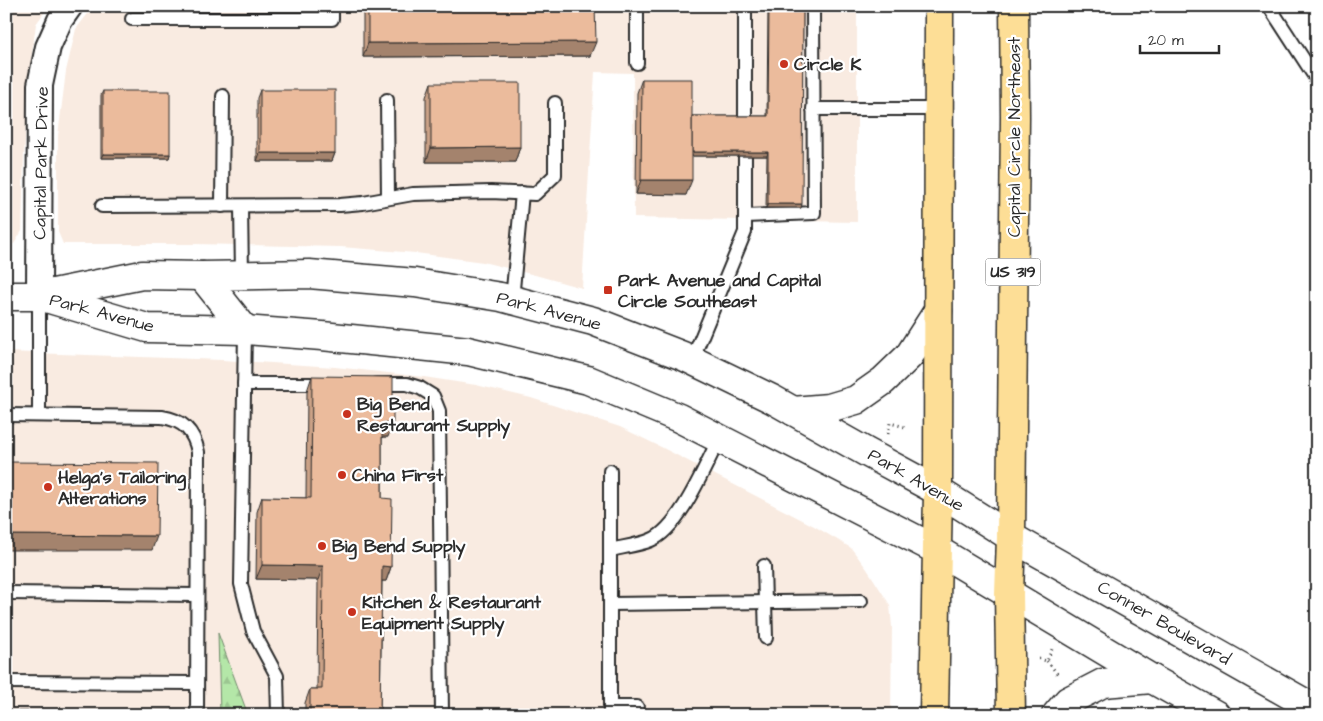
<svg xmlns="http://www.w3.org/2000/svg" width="1323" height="721" viewBox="0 0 1323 721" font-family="'Architects Daughter',sans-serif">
  <defs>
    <pattern id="forest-firs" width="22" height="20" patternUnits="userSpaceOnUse" patternTransform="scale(1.25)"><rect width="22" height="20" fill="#b4e7a8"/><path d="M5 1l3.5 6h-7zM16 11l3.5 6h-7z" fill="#9bc691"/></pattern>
  </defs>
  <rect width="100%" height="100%" fill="#fff"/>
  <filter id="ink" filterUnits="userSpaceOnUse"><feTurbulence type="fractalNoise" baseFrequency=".02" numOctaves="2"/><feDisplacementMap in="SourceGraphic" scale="10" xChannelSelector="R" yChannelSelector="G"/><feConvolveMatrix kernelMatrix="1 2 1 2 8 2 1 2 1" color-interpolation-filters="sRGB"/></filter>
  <g filter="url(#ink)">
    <g fill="#f9ebe1">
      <polygon points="6,6 49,6 36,24 29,75 24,155 22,231 14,244 6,244"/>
      <polygon points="94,6 857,6 857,222 634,218 633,73 595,72 582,288 535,275 483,262 416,253 341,247 194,244 63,244 58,232 58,136 66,71 76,29"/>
      <polygon points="6,352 222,360 335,367 424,377 476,385 531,398 620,427 661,447 814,526 851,548 867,569 890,605 892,627 891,715 6,715"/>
    </g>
    <polygon fill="url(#forest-firs)" stroke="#70896a" points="218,633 248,715 220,715"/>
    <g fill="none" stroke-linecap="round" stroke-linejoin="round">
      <g stroke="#2b2b2b" stroke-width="16">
        <g id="lane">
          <polyline points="637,6 637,63"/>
          <polyline points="1269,6 1317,80"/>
          <polyline points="132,19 332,19 332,6"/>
          <polyline points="387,100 388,198"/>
          <polyline points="813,109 938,109"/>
          <polyline points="102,206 340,205 363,203 413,194 491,192 535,194 555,175 555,103"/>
          <polyline points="222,206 223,96"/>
          <polyline points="241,206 242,275"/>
          <polyline points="745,216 814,213 813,6"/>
          <polyline points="39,296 39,415"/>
          <polyline points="512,300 522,193"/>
          <polyline points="245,330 241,584 253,631 277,676 278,715"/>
          <polyline points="692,360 745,232 745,6"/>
          <polyline points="244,384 326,384"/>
          <polyline points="376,384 407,384 420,388 433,396 439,411 442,715"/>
          <path d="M6 415 162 417C184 420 194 432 198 452L197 715"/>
          <path d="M610 550C623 547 639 545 651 540 680 528 705 466 719 439"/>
          <polyline points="764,566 766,638"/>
          <polyline points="6,593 197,595"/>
          <polyline points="610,604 861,601"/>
          <polyline points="6,682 197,683"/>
          <polyline points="610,707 637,707"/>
          <polyline points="610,715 610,471"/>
        </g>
      </g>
      <g stroke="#2b2b2b" stroke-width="28">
        <polyline id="street" points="39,296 40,85 48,47 60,20 70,6"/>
      </g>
      <g stroke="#2b2b2b" stroke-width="31">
        <g id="secondary">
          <polyline points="202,276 245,330"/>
          <polyline points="6,296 39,296 142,275 202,276 309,274 415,283 501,297 593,321 683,356 772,399 866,452 938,491 1011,537 1317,710"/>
          <polyline points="43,297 147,328 245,330 322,336 468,351 588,380 679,418 937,550 1152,679 1216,715"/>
          <polyline points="793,411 829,408 856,400 883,381 909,356 938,311"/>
          <polyline points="1056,715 1068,701 1103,683 1152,679"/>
        </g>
      </g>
      <g stroke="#2b2b2b" stroke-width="31">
        <g id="primary">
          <polyline points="934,715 938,491 939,6"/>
          <polyline points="1011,715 1009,594 1011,537 1015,117 1014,6"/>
        </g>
      </g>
      <g stroke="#2b2b2b" stroke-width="3" stroke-dasharray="1 4" stroke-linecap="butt">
        <polyline points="888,434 890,423 905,427"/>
        <polyline points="1039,659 1047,661 1052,649"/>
        <polyline points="1047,661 1059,676"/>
      </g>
      <use href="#lane" stroke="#fff" stroke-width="12"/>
      <use href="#street" stroke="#fff" stroke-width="24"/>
      <use href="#secondary" stroke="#fff" stroke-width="28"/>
      <use href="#primary" stroke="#fdde96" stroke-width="28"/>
    </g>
    <g fill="#caa186" stroke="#2b2b2b">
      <polygon points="363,6 595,6 590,56 363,57"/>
      <polygon points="768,6 803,6 801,208 766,208 767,156 692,156 686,195 636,194 637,93 642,79 692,116 767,116"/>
      <polygon points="431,83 520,147 515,162 426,162 426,97"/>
      <polygon points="260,90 335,153 332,161 257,161 257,98"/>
      <polygon points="103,91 170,154 169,158 101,158 101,95"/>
      <polygon points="312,376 388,437 382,437 382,498 391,567 386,581 382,581 380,715 305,715 305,703 310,689 317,689 318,580 256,579 257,512 262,497 306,498 307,391"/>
    </g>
    <g fill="#a4836d" stroke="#2b2b2b">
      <polygon points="596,42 590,56 363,57 368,43"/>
      <polygon points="520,147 515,162 426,162 431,148"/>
      <polygon points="688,152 768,152 767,156 687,156"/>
      <polygon points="260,153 335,153 332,161 257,161"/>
      <polygon points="103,154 170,154 169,158 101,158"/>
      <polygon points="641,180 692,180 686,195 636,194"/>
      <polygon points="768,204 802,204 801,208 766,208"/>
      <polygon points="382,423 393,423 388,437 377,437"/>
      <polygon points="6,535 157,536 152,550 6,550"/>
      <polygon points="262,565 323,566 318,580 256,579"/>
      <polygon points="382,566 391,567 386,581 377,581"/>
    </g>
    <g fill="#ebbb9c" stroke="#2b2b2b">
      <polygon points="368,6 595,6 596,42 368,43"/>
      <polygon points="769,6 803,6 802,204 768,204 768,152 692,152 692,116 768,116"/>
      <polygon points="642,79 692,79 692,180 641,180"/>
      <polygon points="431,83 520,83 520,147 431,148"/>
      <rect x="260" y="90" width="75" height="63"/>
      <rect x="103" y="91" width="67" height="63"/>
      <polygon points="312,376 393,377 393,423 382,423 382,498 392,499 391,567 382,566 380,715 310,715 310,689 322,689 323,566 262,565 262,497 311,498"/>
      <polygon points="6,462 158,463 157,536 6,535"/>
      <polygon points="179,710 179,715 6,715 6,711"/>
    </g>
  </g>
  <g fill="#c8321e" stroke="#fff" stroke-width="2">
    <circle cx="784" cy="64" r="5"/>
    <rect x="603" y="285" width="10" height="10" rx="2.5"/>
    <circle cx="347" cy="414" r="5"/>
    <circle cx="342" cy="475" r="5"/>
    <circle cx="48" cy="487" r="5"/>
    <circle cx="322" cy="546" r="5"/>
    <circle cx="352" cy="612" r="5"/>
  </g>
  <g text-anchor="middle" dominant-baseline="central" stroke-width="4.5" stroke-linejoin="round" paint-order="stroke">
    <rect fill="#fff" stroke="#6b6b6b" stroke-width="1" x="985.5" y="258.5" width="55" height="27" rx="4"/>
    <g font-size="16" font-weight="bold" fill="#2b2b2b">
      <text x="1013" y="272">US 319</text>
    </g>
    <g font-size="18" font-weight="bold" fill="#2b2b2b" stroke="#fff" text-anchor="start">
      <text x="794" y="64">Circle K</text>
      <text x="618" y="280">Park Avenue and Capital<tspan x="618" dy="21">Circle Southeast</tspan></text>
      <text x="357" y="404">Big Bend<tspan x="357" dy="21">Restaurant Supply</tspan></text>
      <text x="352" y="475">China First</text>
      <text x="58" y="477">Helga's Tailoring<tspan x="58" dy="21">Alterations</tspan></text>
      <text x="332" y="546">Big Bend Supply</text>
      <text x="362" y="602">Kitchen &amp; Restaurant<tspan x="362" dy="21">Equipment Supply</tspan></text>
    </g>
    <g font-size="18" fill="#2b2b2b" stroke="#fff">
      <text transform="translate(1014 137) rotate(-90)">Capital Circle Northeast</text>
      <text transform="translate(41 163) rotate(-89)">Capital Park Drive</text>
      <text transform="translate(549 311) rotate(15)">Park Avenue</text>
      <text transform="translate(102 313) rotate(15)">Park Avenue</text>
      <text transform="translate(916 480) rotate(30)">Park Avenue</text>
      <text transform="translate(1164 623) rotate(30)">Conner Boulevard</text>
    </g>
  </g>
  <rect width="1323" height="721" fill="none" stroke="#fff" stroke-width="25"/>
  <rect x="12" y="12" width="1298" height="696" fill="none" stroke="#2b2b2b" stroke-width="2" filter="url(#ink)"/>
  <path d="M1140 45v8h79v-8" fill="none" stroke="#2b2b2b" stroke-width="2.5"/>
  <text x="1148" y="45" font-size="15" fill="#2b2b2b" stroke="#ffffff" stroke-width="4" paint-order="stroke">20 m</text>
</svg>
